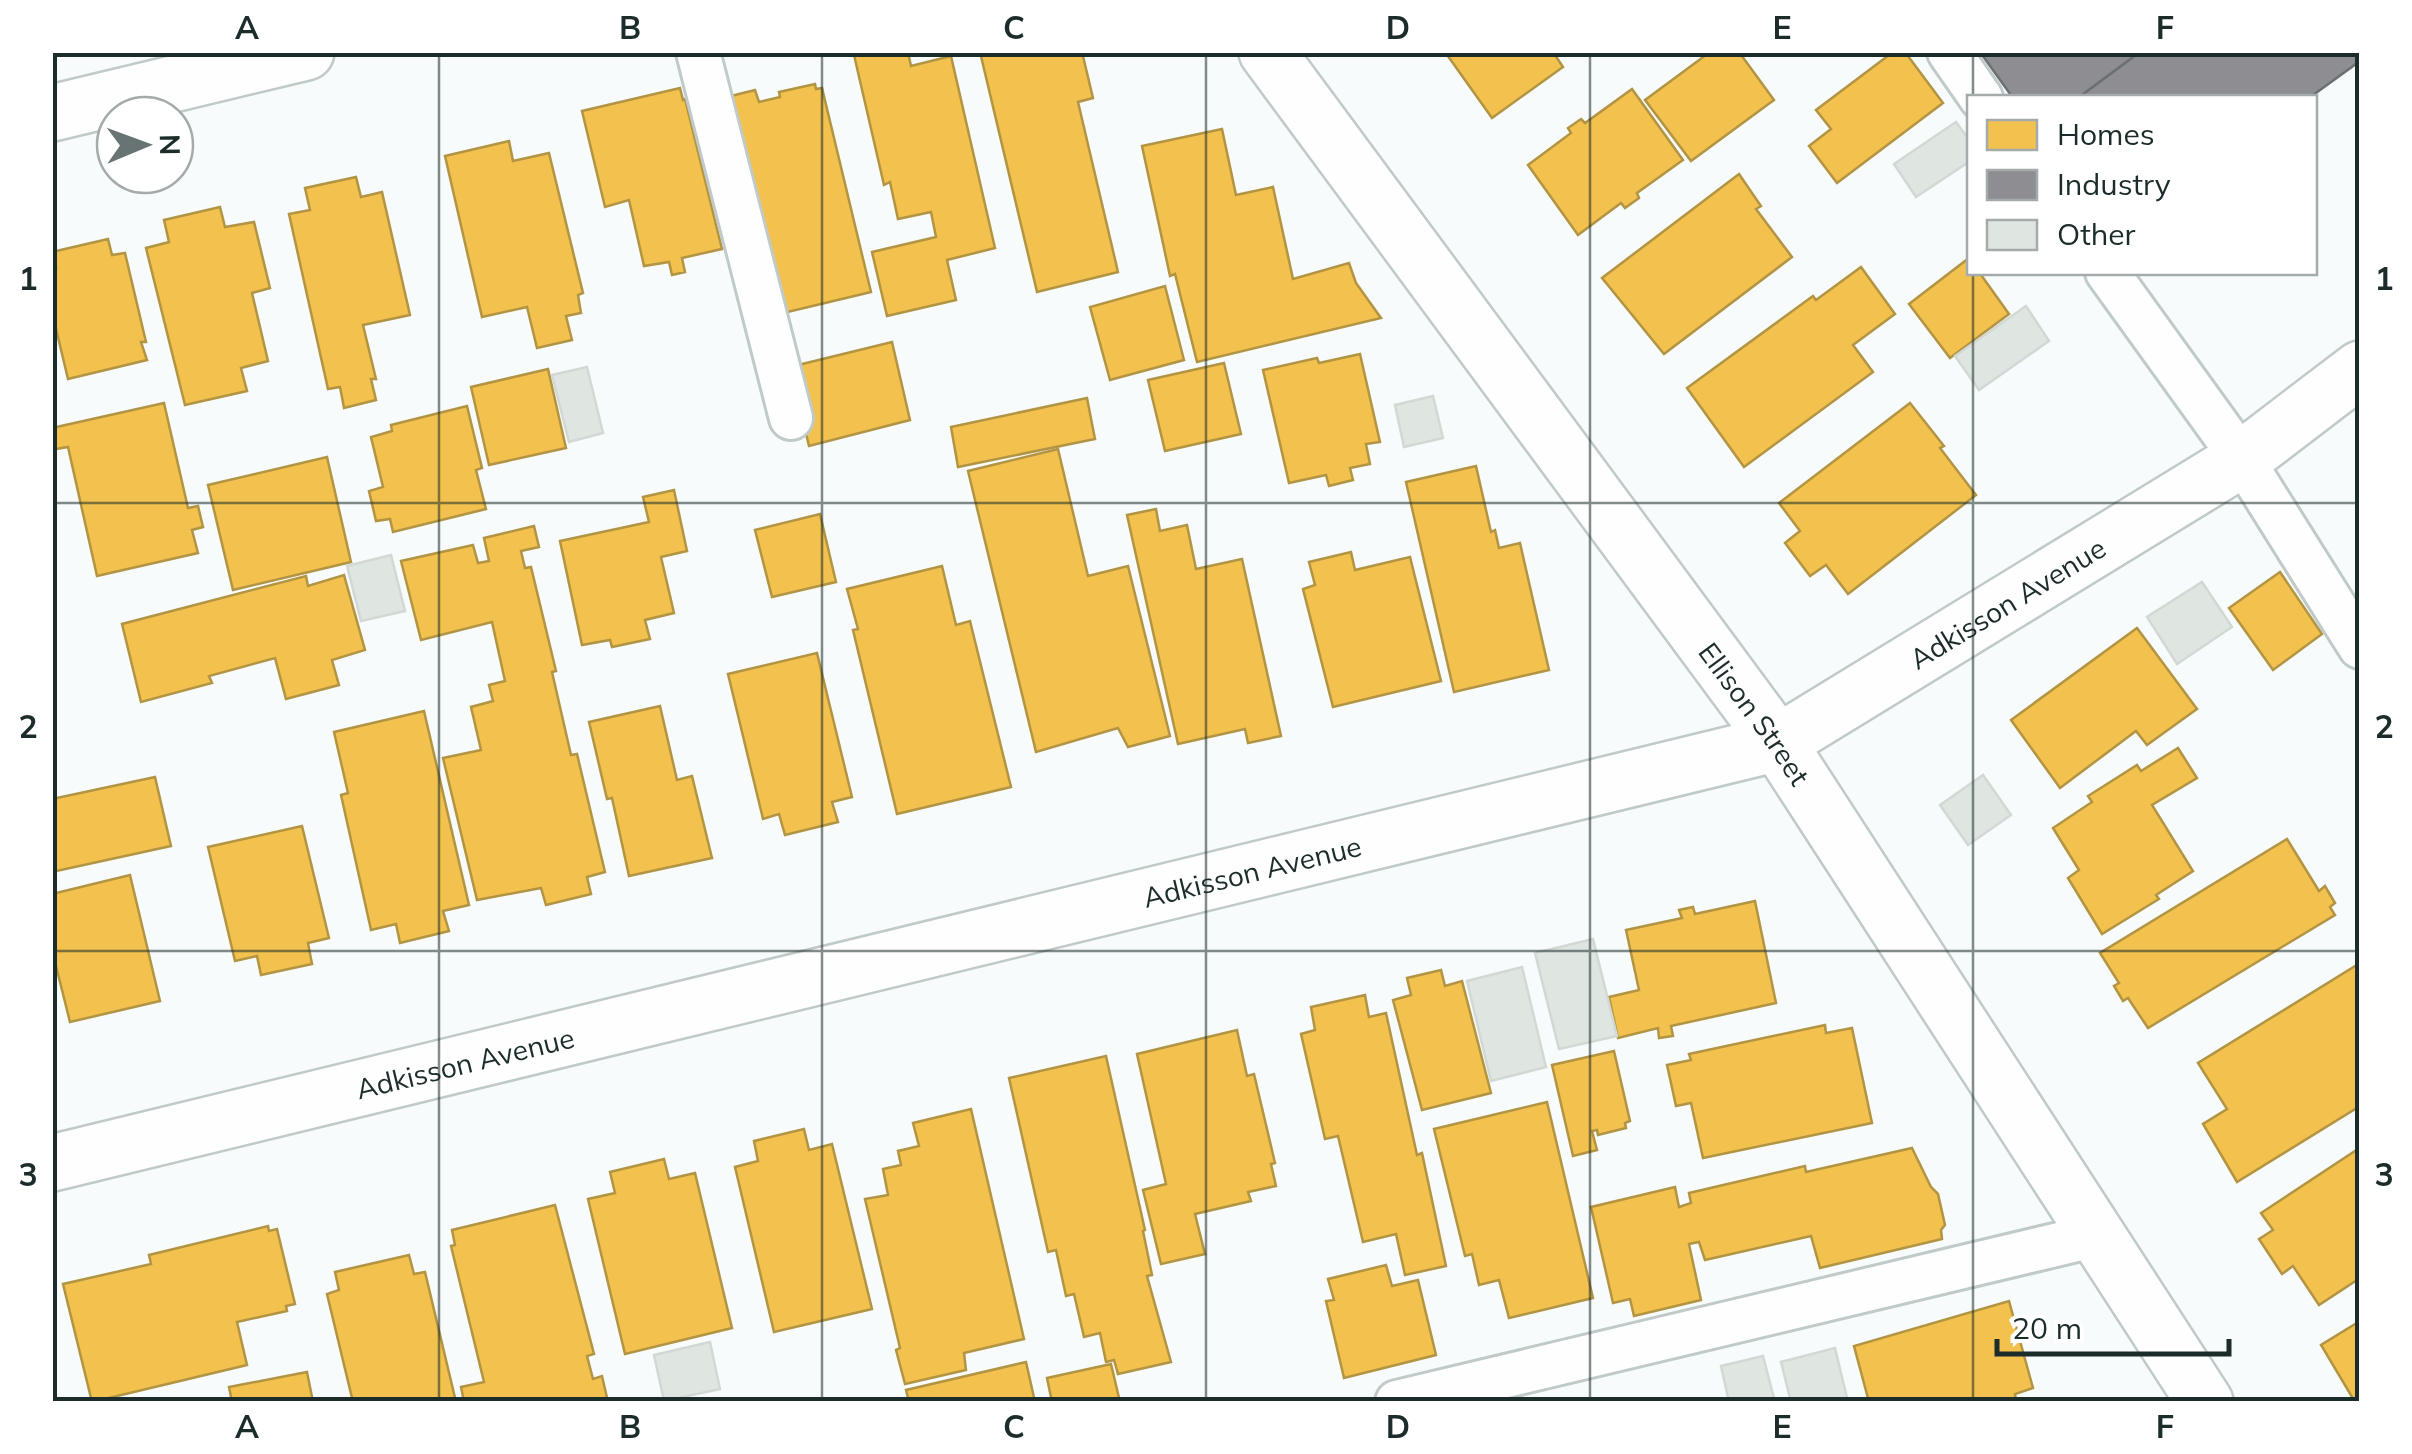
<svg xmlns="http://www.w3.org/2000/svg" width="2412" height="1454" viewBox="0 0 2412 1454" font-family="Mulish,sans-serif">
  <rect width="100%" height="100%" fill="#f7fbfb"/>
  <g fill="#f2c14e" stroke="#b29443" stroke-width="2.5">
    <polygon points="865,52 908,52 911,66 951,56 995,248 947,260 956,300 887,316 872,252 936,237 931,212 898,219 890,182 884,185 854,55"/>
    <polygon points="980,52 1082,52 1093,98 1078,102 1118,272 1037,292"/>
    <polygon points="1445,52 1553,52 1563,67 1492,118"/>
    <polygon points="1710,52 1739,52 1774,100 1691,161 1645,100"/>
    <polygon points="1893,52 1905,52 1943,103 1837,183 1809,146 1831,129 1816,110"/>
    <polygon points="815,84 816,89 822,88 871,292 775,315 727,97 755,90 759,102 780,97 779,92"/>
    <polygon points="680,88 683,100 685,99 722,249 682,258 685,272 672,275 669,262 644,266 629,200 605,207 582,111"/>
    <polygon points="1632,89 1683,160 1637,193 1639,198 1625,208 1621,203 1578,235 1528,165 1571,133 1568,128 1581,119 1585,123"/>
    <polygon points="1222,129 1236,195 1273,187 1293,279 1349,263 1356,283 1381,318 1197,362 1175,274 1170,276 1142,146"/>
    <polygon points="509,141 513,161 549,153 583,293 578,295 581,313 566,316 572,340 537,348 527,307 482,317 445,156"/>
    <polygon points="1739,174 1761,206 1756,209 1792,257 1664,354 1602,278"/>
    <polygon points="356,177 361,197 382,192 410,315 363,325 376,379 371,379 376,400 344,408 340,387 328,389 289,214 310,210 305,188"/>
    <polygon points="220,207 225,227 254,222 270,288 252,293 268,361 241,368 247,391 185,405 146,248 169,242 164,220"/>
    <polygon points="108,239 112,255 125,253 146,342 141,342 147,360 68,379 52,312 52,269 56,268 52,252"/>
    <polygon points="1969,258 1970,272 1979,272 2009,314 1950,358 1909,304"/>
    <polygon points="1861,267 1895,314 1853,345 1873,372 1744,467 1687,388 1813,296 1816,300"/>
    <polygon points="1165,286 1184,360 1110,380 1090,307"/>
    <polygon points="892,342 910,420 809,446 790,367"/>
    <polygon points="1360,354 1380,442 1366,444 1370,464 1350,468 1353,480 1329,486 1326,475 1289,483 1263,370 1317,358 1319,363"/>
    <polygon points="1224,363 1241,434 1165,451 1148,380"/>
    <polygon points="548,369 566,448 489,465 471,387"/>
    <polygon points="1087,398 1095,439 958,467 951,427"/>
    <polygon points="164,403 188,508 198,506 203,527 192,530 198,553 97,576 68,447 56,449 52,428"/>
    <polygon points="1910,403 1944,446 1940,448 1976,495 1848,594 1826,565 1810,576 1785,543 1800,531 1779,503"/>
    <polygon points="467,406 482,468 476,470 486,509 393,532 390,519 376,521 369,491 383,487 371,437 392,431 391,425"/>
    <polygon points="1058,449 1088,576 1128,566 1170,736 1128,747 1118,728 1036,752 968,471"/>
    <polygon points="327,457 351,562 233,590 208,485"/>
    <polygon points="1476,466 1491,532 1495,530 1499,548 1520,543 1549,670 1454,692 1406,482"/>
    <polygon points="674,490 687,551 661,557 674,613 645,620 650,639 612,647 610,640 582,645 560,541 649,522 643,497"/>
    <polygon points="1156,509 1160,531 1187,525 1196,569 1242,559 1281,736 1248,743 1245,729 1178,744 1127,515"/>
    <polygon points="820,514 836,582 772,597 755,530"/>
    <polygon points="534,526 539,547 521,551 525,568 531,567 556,671 552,672 571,755 577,754 605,872 587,877 591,894 546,905 541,888 477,900 443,758 481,750 471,707 493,701 489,685 505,681 492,622 421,640 401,561 473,545 478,563 489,561 484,538"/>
    <polygon points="1351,552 1355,570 1410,557 1441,681 1333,707 1303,589 1315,585 1309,562"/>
    <polygon points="942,566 956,625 970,621 1011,787 897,814 853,630 858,629 847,589"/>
    <polygon points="2280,572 2322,634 2273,670 2229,608"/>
    <polygon points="344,575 365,650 332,660 339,685 286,699 275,658 209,676 212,683 141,702 122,624 306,576 308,586"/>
    <polygon points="2137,628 2197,709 2147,745 2136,731 2060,788 2011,720"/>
    <polygon points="817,653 852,797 832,802 838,822 785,835 779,814 763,819 728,674"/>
    <polygon points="660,706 677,780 692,776 712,858 629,876 612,798 607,799 589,722"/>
    <polygon points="424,711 469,905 443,911 449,931 400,943 396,924 371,930 341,795 348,793 334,732"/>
    <polygon points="2178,748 2197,778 2152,805 2193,871 2156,895 2159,899 2102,934 2068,878 2079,870 2053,828 2092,802 2088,796 2137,765 2141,771"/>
    <polygon points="155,777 171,846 52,872 52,799"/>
    <polygon points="302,826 329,938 308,943 312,964 261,975 257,956 235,961 208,847"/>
    <polygon points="2287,839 2319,891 2325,886 2335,903 2330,907 2335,915 2148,1028 2128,998 2123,1001 2114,986 2119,983 2100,953"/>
    <polygon points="130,875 160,1001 70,1022 52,950 52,894"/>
    <polygon points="1755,901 1776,1003 1671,1026 1673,1036 1659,1038 1658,1028 1618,1038 1609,997 1639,990 1626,930 1682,918 1679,910 1693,907 1695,914"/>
    <polygon points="2360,963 2360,1106 2237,1182 2203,1124 2227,1109 2198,1063"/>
    <polygon points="1441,970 1445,986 1462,981 1491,1093 1422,1110 1393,1000 1411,995 1407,978"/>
    <polygon points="1365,995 1369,1017 1386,1013 1417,1155 1422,1153 1446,1266 1405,1275 1396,1234 1363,1242 1338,1136 1325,1139 1301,1034 1315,1030 1311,1007"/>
    <polygon points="1825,1025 1826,1033 1852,1028 1872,1123 1703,1158 1691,1103 1676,1106 1667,1065 1691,1060 1689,1054"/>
    <polygon points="1237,1030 1247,1076 1254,1074 1275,1163 1271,1164 1276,1186 1248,1192 1251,1201 1195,1214 1205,1254 1161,1264 1143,1190 1166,1184 1137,1054"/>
    <polygon points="1614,1051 1630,1121 1625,1123 1626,1128 1598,1135 1597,1130 1592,1131 1597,1150 1573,1156 1552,1065"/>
    <polygon points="1106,1056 1145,1230 1143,1231 1152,1275 1147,1276 1171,1362 1118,1374 1114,1360 1106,1362 1100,1333 1084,1337 1074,1294 1066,1296 1056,1250 1048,1252 1009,1078"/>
    <polygon points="1547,1102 1593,1298 1509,1318 1499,1280 1479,1285 1472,1254 1465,1256 1434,1129"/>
    <polygon points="971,1109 1024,1339 964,1353 966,1370 905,1384 896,1350 900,1348 865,1199 888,1195 883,1169 901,1165 898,1151 919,1146 913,1123"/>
    <polygon points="804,1129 809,1150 832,1144 872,1309 774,1332 735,1167 758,1161 754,1141"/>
    <polygon points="1912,1148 1931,1187 1938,1194 1945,1225 1941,1230 1942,1239 1820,1268 1811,1236 1705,1260 1699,1242 1689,1244 1701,1300 1634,1316 1630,1299 1613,1303 1591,1207 1675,1187 1679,1207 1691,1203 1689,1193 1805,1166 1806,1172"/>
    <polygon points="2355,1151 2360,1158 2360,1278 2319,1305 2293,1266 2282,1274 2259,1239 2273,1230 2261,1213"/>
    <polygon points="664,1159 669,1179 695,1173 732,1328 625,1354 588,1199 615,1193 610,1172"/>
    <polygon points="555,1205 594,1354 587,1356 593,1379 602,1376 608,1402 464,1402 461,1387 484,1382 451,1246 455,1245 452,1230"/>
    <polygon points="268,1226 269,1231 277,1229 295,1304 286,1306 287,1311 237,1322 247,1365 92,1402 63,1284 151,1264 149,1255"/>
    <polygon points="409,1255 414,1274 425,1272 456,1402 353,1402 327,1294 339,1290 335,1272"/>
    <polygon points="1386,1265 1392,1286 1418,1280 1436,1355 1344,1378 1326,1301 1334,1300 1328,1279"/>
    <polygon points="2009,1301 2033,1388 2015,1394 2016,1400 1869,1402 1854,1346"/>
    <polygon points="2360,1321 2360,1402 2355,1402 2321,1345"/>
    <polygon points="1026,1362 1035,1402 909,1402 906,1390"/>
    <polygon points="1111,1364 1120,1402 1052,1402 1047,1378"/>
    <polygon points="307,1372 313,1402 232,1402 229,1387"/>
  </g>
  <g fill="#8d8d92" stroke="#6b7073" stroke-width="2.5">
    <polygon points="1980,52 2140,52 2078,98 2013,98"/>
    <polygon points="2140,52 2360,52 2360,61 2309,98 2078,98"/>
  </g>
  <g fill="#dfe6e2" stroke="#d2d9d5" stroke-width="2.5">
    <polygon points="1956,122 1970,141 1970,161 1916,197 1894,164"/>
    <polygon points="2026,306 2049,341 1979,390 1955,356"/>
    <polygon points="587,367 603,433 569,442 552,375"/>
    <polygon points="1433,396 1443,438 1404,447 1395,405"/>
    <polygon points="391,555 405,611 361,621 347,566"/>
    <polygon points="2202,582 2232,627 2177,664 2147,617"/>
    <polygon points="1983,775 2011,815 1968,845 1940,805"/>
    <polygon points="1593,939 1617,1036 1559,1049 1535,953"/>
    <polygon points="1522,967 1546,1067 1491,1081 1467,981"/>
    <polygon points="710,1342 720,1389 664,1401 654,1355"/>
    <polygon points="1835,1348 1848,1402 1791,1402 1781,1362"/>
    <polygon points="1763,1356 1775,1402 1729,1402 1721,1366"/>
  </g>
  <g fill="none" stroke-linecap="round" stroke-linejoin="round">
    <g stroke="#c0cac9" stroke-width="48">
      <g id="service">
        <polyline points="698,52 791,418"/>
        <polyline points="1949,52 1981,98"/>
        <polyline points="2107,272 2242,459 2360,647"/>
        <polyline points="1397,1402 2097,1235"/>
      </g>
    </g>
    <g stroke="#c0cac9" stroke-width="60">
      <g id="minor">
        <path id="s1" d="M1267 52 1778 743 2205 1402"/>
        <polyline points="52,113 306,52"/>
        <path id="s2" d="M52 1163 1778 743 2242 459 2360 369"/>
      </g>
    </g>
    <use href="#service" stroke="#fefefe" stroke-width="42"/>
    <use href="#minor" stroke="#fefefe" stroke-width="55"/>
  </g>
  <path fill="none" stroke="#1b2c2a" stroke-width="2.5" stroke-opacity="0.55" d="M439 52V1402M822 52V1402M1206 52V1402M1590 52V1402M1973 52V98M1973 272V1402M52 503H2360M52 951H2360"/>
  <g text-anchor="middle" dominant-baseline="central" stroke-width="10" stroke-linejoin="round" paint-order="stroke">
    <g font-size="28" fill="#1b2c2a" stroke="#fff">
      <text stroke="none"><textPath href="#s2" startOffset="2045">Adkisson Avenue</textPath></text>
      <text stroke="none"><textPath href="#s1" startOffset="822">Ellison Street</textPath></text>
      <text stroke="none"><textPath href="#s2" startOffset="1235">Adkisson Avenue</textPath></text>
      <text stroke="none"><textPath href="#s2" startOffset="425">Adkisson Avenue</textPath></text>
    </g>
  </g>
  <rect width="2412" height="1454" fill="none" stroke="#ffffff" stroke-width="110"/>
  <rect x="1967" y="95" width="350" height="180" fill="#ffffff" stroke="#a4abaa" stroke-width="2.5"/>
  <rect x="1987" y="120" width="50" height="30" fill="#f2c14e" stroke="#a4abaa" stroke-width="2.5"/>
  <text x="2057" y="145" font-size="30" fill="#1b2c2a">Homes</text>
  <rect x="1987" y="170" width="50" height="30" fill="#8d8d92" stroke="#a4abaa" stroke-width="2.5"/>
  <text x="2057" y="195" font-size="30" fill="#1b2c2a">Industry</text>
  <rect x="1987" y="220" width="50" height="30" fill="#dfe6e2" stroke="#a4abaa" stroke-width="2.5"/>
  <text x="2057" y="245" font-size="30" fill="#1b2c2a">Other</text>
  <g transform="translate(145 145) rotate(89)"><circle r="48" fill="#ffffff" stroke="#a4abaa" stroke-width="2.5"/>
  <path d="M0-8L18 38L0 25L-18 38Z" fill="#687473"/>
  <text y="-15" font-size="28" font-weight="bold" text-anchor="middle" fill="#1b2c2a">N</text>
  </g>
  <path d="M1997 1339v15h232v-15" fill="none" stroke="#1b2c2a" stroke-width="5"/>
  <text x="2012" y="1339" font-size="30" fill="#1b2c2a" stroke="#ffffff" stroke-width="8" paint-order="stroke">20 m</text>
  <rect x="55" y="55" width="2302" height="1344" fill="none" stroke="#1b2c2a" stroke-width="4"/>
  <g font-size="32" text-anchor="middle" font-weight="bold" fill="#1b2c2a">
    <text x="247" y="39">A</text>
    <text x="630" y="39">B</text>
    <text x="1014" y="39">C</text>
    <text x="1398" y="39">D</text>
    <text x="1782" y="39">E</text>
    <text x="2165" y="39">F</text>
    <text x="28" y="290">1</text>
    <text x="2384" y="290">1</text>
    <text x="28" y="738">2</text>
    <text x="2384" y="738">2</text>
    <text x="28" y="1186">3</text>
    <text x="2384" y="1186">3</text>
    <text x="247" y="1438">A</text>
    <text x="630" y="1438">B</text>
    <text x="1014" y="1438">C</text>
    <text x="1398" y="1438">D</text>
    <text x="1782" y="1438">E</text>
    <text x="2165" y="1438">F</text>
  </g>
</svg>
